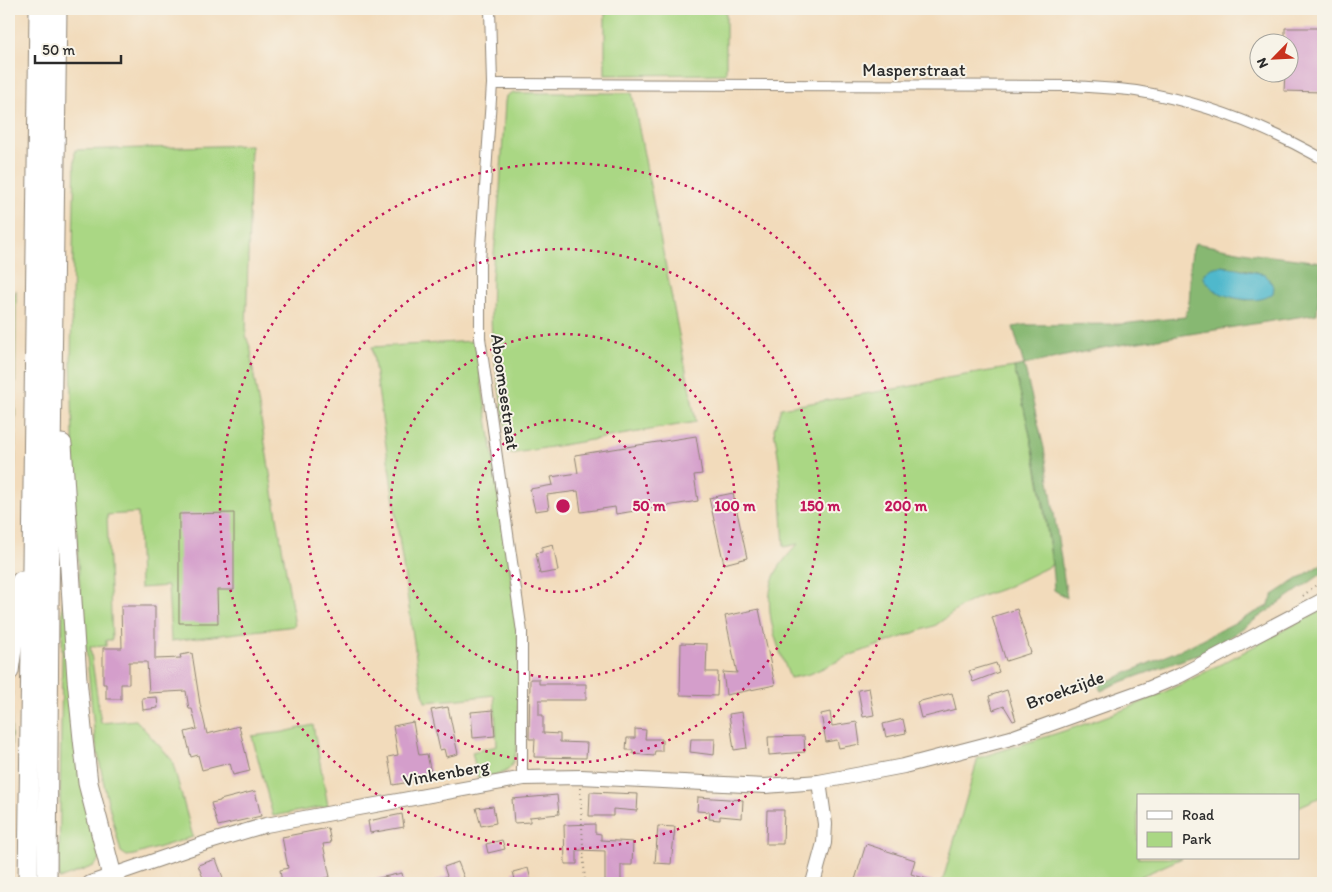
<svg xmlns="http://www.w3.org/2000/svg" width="1332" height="892" viewBox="0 0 1332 892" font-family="Itim,sans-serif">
  <rect width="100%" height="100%" fill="#f7f3e8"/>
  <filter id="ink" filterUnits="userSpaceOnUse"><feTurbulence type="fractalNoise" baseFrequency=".02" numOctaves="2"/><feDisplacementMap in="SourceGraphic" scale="10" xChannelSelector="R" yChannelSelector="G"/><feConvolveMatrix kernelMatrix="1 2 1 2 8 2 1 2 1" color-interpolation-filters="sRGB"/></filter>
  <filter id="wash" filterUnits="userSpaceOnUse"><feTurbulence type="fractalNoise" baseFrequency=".0096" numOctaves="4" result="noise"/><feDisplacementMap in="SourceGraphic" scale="20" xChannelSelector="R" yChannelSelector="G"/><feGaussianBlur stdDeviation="1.12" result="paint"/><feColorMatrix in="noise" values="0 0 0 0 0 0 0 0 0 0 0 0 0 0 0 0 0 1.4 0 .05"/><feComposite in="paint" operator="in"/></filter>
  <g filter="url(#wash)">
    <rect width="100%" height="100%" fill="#f2dbbb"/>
    <g fill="#aad784" stroke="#6a8158">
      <polygon points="605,9 726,9 726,74 605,75"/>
      <polygon points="513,93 632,93 696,422 510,454 498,382 492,343 491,314 492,276 500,189 505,102 506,96"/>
      <path d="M251 145 246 334C247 343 253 349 251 358L295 626 171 641 168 586 140 588 138 513 107 515 112 640H106V646L90 647 101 723 136 720 172 760 193 837 134 855 127 856 121 852 106 794 95 739 79 577 75 512 71 358 75 150Z"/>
      <polygon points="16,290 15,462 9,579 9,315 10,305"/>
      <path d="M475 341 508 552 519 646 517 747C511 777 506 772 478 778L472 752 497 746 494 695 460 699 425 702 418 671 372 347Z"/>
      <path d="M1014 367C1031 433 1043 498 1052 565L1007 587 979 597 962 606 936 625 851 655 810 674 790 678C779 649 762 612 773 579 778 566 788 555 798 544L784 547 779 461 774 429 781 408 918 385 941 379Z"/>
      <polygon points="63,583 102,857 94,866 59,879"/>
      <path d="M1323 609V796L1298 807V796H1138V858H1182L1126 883H942L978 758C1032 741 1088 725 1140 703 1203 676 1263 641 1323 609Z"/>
      <polygon points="12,691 9,883 9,706"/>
      <polygon points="313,725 328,806 273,816 252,736 284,732"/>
    </g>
    <g fill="#87b872" stroke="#59724e" fill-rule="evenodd">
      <path d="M1195 243 1254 254 1322 262 1317 314 1107 347 1024 365 1044 448 1067 598 1054 590C1049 514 1032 440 1014 367L1024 365 1013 327 1024 325 1121 324 1185 317C1195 295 1185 266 1195 243ZM1222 266C1239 269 1275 269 1273 293L1246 300 1216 291Z"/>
      <polygon points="1323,563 1323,573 1224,641 1199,654 1113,685 1101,691 1099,687 1101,684 1191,645 1268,606 1273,595"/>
    </g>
    <path fill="#4fb8cc" stroke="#3d727c" d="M1222 266 1265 274 1274 287 1273 293C1261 305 1230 299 1216 291 1211 288 1207 282 1203 277 1208 268 1212 267 1222 266Z"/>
    <g id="blocks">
      <g fill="#d49ecb">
        <polygon points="1285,28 1322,28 1322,92 1284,91 1285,72 1290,72 1290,42 1285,42"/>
        <polygon points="696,436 702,474 694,475 698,501 616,514 615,507 581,512 578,491 547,495 549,509 535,511 530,489 553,485 551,477 578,473 575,455"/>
        <polygon points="733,493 747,558 724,564 709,498"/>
        <polygon points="234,513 234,590 217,590 218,623 179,623 179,514"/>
        <polygon points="553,544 558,571 540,574 536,553 542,552 542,547"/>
        <polygon points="121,606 155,606 155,659 181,658 180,655 192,653 200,704 207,734 239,726 250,771 233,775 230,763 202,770 198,755 191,757 185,732 197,729 192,709 189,709 186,691 149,693 147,662 129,662 129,684 121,684 121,699 106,699 106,684 103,684 103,648 122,648"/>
        <polygon points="759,609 775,685 726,695 723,672 737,673 725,616"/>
        <polygon points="1017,609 1031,653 1006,661 992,617"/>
        <polygon points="681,643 707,644 706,672 718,672 717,696 680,695"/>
        <polygon points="996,663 999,672 973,682 969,671"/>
        <polygon points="530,679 539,679 539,684 586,684 586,700 539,700 539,715 543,715 543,733 560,734 560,742 587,743 586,758 534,757 535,739 529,739"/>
        <polygon points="869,688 874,715 863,717 858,690"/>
        <polygon points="1007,690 1016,720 1013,721 1004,706 993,710 989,696"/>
        <polygon points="952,693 956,709 921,718 917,702"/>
        <polygon points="157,697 158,708 143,710 142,698"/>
        <polygon points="448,707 458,754 446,757 444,749 440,750 431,710"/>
        <polygon points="493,710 495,736 473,738 471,712"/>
        <polygon points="742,712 747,748 734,750 729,714"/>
        <polygon points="830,712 832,726 857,722 860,744 839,748 837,740 826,742 821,714"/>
        <polygon points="903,719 906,733 886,737 883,724"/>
        <polygon points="413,722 419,755 427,754 432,778 393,785 388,757 398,755 393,726"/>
        <polygon points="635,729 646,730 645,739 662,739 662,751 655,751 654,756 633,754 633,750 626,750 627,738 635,738"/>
        <polygon points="804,736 805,752 769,755 768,737"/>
        <polygon points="691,739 715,739 714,755 690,752"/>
        <polygon points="255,791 261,816 218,826 211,803 220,801 220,800"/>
        <polygon points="590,792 638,794 637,811 613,809 613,816 589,816"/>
        <polygon points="557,795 559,814 530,817 530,822 514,823 512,799"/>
        <polygon points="698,797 743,800 742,818 720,816 720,820 709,819 710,812 697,811"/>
        <polygon points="493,806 496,823 481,826 476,808"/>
        <polygon points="767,810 784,810 783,844 766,844"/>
        <polygon points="402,814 404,827 370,833 368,821"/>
        <polygon points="595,824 595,833 601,834 601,840 633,842 632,865 621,865 621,883 605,882 605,851 577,850 577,864 565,864 564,825"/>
        <polygon points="658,826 675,827 671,864 655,863"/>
        <polygon points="328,828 331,843 323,844 330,877 300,883 282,883 280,870 288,868 282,837"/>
        <polygon points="502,840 505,849 488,853 486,844"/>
        <polygon points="866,844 915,860 911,874 933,881 932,883 854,883"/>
        <polygon points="216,859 225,883 205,883 198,865"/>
        <polygon points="458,862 465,880 455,883 431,883 447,876 444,867"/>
        <polygon points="528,868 531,880 516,883 513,872"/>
        <polygon points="402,873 404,883 374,883 374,879"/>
      </g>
    </g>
  </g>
  <g filter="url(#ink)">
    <use href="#blocks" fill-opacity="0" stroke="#8e8373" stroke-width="1"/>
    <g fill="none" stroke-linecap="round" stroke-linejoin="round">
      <g stroke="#8e8373" stroke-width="12">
        <g id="street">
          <polyline points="490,9 492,84 480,262 480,338 522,632 522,771 524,778"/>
          <path d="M492 84 1075 86C1095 88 1116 88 1136 91 1203 102 1265 126 1323 159"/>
        </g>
      </g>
      <g stroke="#8e8373" stroke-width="16">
        <g id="secondary">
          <polyline points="90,883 203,844 266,825 524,778 581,777 765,786 819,782 904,766 1011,738 1148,689 1179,676 1323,600"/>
          <polyline points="813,883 824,843 825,824 819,782"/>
        </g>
      </g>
      <g stroke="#8e8373" stroke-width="21">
        <g id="highway">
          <polyline points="62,444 77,679 83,739 88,783 110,868 112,883"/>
          <polyline points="9,671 21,581"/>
          <polyline points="28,883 39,9"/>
          <polyline points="47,883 49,603 57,9"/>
        </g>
      </g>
      <g stroke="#8e8373" stroke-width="2" stroke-dasharray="1 4" stroke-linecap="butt">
        <polyline points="1303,596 1323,579"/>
        <polyline points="580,788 585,883"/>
        <polyline points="70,883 77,881"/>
      </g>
      <use href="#street" stroke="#fff" stroke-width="10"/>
      <use href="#secondary" stroke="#fff" stroke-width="14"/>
      <use href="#highway" stroke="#fff" stroke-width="19"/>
    </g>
  </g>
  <g fill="none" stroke="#c2185b" stroke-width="2.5" stroke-dasharray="2.5 5">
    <circle cx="563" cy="506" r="86"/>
    <circle cx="563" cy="506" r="172"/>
    <circle cx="563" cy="506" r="257"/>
    <circle cx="563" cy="506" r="343"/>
  </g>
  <g text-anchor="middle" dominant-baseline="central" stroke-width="4" stroke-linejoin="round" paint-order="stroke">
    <g font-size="18" fill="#2b2b2b" stroke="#f7f3e8">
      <text x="914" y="70">Masperstraat</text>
      <text transform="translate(505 392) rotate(82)">Aboomsestraat</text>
      <text transform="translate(1065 690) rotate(-20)">Broekzijde</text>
      <text transform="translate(446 773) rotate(-10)">Vinkenberg</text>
    </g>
  </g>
  <circle cx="563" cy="506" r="8" fill="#c2185b" stroke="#f7f3e8" stroke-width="2.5"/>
  <g font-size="15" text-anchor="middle" font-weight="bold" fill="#c2185b" stroke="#f7f3e8" stroke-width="4" stroke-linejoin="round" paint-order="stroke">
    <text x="649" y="511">50 m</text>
    <text x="735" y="511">100 m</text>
    <text x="820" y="511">150 m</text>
    <text x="906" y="511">200 m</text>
  </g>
  <rect width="1332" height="892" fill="none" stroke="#f7f3e8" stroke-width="30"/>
  <rect x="1137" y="794" width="162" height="65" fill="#f7f3e8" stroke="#a5a39c"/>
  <rect x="1147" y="811" width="25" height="8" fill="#ffffff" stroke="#a5a39c"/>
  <text x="1182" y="820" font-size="15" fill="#2b2b2b">Road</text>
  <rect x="1147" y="832" width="25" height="15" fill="#aad784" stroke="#a5a39c"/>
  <text x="1182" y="844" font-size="15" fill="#2b2b2b">Park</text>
  <g transform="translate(1274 58) rotate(246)"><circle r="24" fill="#f7f3e8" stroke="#a5a39c"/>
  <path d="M0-4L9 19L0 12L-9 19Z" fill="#c8321e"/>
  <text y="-8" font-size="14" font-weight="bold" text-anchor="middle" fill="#2b2b2b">N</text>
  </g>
  <path d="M35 55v8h86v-8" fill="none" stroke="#2b2b2b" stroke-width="2.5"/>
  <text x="42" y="55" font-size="15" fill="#2b2b2b" stroke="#f7f3e8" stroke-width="4" paint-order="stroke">50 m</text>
</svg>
